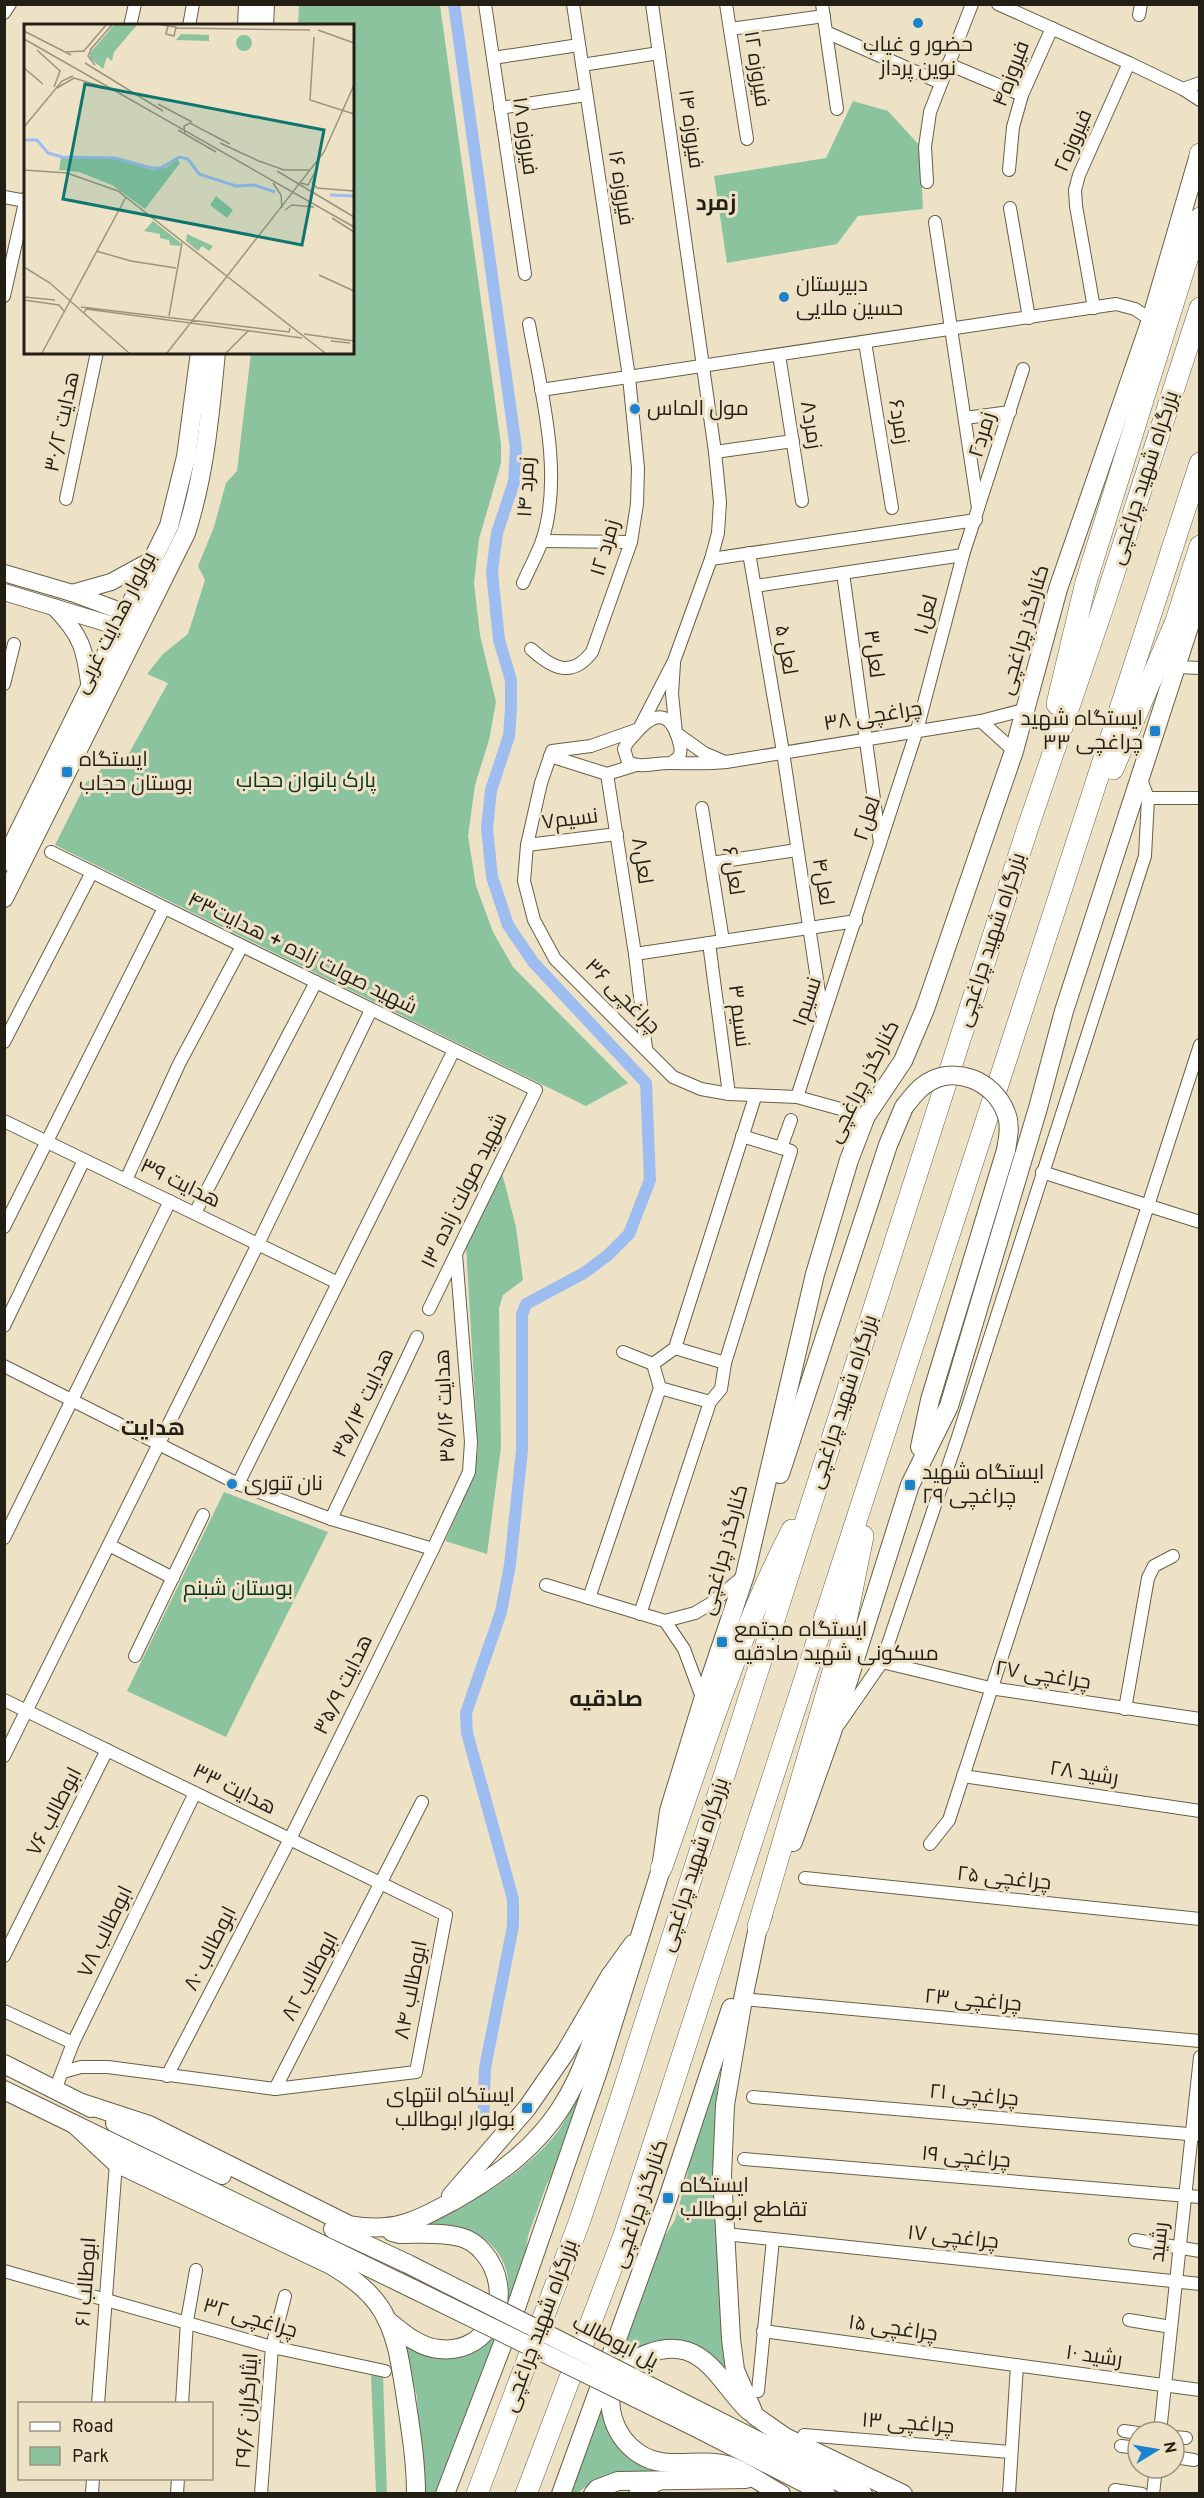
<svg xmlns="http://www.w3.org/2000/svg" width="1204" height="2498" viewBox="0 0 1204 2498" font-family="Overpass,Cairo,sans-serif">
  <rect width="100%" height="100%" fill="#eee2c6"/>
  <g fill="#8ac39e">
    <polygon points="299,5 440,5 501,444 501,463 479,539 474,583 480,635 496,702 489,740 475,785 468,836 476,886 493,932 513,967 628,1083 586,1106 55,845 86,783 108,763 128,755 168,683 147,674 163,654 188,634 205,580 198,566 214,527 226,483 237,471 251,353 352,352 352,26 298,25"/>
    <polygon points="853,101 888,111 920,146 923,209 858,216 837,244 727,263 714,176 826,158"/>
    <polygon points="502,1173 516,1227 523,1280 503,1295 499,1308 501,1447 487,1554 445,1541 473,1478 478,1449 466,1246"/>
    <polygon points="224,1492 328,1532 226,1737 127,1691"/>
    <path d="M719 2066 716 2116 738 2388 664 2341 605 2398C605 2406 603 2416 605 2423 613 2450 638 2463 662 2471 634 2473 600 2472 578 2493L570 2494 655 2252 675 2220 687 2177 691 2153Z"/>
    <path d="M588 2077 563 2155 546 2186 528 2236 524 2264 437 2493H421L417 2397 402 2338 426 2352 499 2323C502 2314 507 2305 508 2296 513 2258 486 2229 449 2227 438 2226 427 2229 416 2231 468 2204 523 2177 559 2130 570 2114 578 2094 588 2077Z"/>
    <polygon points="371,2375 383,2377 387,2493 376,2493"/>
  </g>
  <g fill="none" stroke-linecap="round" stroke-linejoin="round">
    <polyline stroke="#9dbdf0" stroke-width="12" points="454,4 516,448 514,482 497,533 492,572 499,640 511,680 511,709 509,736 491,790 487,828 492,877 508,925 533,962 646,1083 650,1180 629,1234 608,1255 584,1273 526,1304 522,1315 522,1450 510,1565 501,1612 466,1713 467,1733 513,1899 513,1926 485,2068 483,2123"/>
    <g stroke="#685f46" stroke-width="14">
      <g id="minor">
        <polyline points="485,4 525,274"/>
        <polyline points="652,4 715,452 720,502 718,533 711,559 674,661 639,729 591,746 552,751 541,783 527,845 524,881 534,920 555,959 673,1077 701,1089 729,1094 797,1097 866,1116"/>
        <polyline points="726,4 747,139"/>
        <polyline points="822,4 837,109"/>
        <polyline points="998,4 1129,63 1183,89 1200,100"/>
        <polyline points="4,13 10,4"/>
        <polyline points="1139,15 1141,4"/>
        <polyline points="130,26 135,4"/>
        <polyline points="189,26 193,4"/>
        <polyline points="730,29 824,16"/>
        <polyline points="826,32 941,83"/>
        <polyline points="493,58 579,45"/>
        <polyline points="948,64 1022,95"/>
        <polyline points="582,65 659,53"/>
        <polyline points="1183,89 1200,83"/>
        <polyline points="500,108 586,95"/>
        <polyline points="1009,170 1013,127 1022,95 1052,28"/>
        <polyline points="927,182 925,147 930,112 972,4"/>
        <polyline points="4,197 26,201"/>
        <polyline points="1010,208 1029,318"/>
        <polyline points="935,222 978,508"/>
        <polyline points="4,296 26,198"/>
        <polyline points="1094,308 1076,206 1075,190 1079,175 1129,63"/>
        <polyline points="865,342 892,508"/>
        <polyline points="779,355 802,501"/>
        <polyline points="541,390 1116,304 1135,309 1151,320"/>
        <polyline points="965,418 1010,412"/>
        <polyline points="715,452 793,441"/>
        <polyline points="66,499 97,352"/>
        <polyline points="542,541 631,542"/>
        <polyline points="749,553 783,752 822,1013"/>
        <polyline points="711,559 976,520"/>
        <polyline points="843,573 880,843"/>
        <path d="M523 583C529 569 537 555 542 541 564 475 541 391 529 324"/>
        <polyline points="755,586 963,555"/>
        <path d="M531 649C553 669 572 678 592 652L631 542 637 504 638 468 629 377 573 4"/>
        <polyline points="674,663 672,694 676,733 704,753 725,762"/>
        <polyline points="1177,667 1200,668"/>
        <polyline points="4,684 14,644"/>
        <polyline points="981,721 1014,751"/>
        <polyline points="550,756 607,774 636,765"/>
        <path d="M671 763 679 757C682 750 680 745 678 738 668 708 652 714 635 734 630 739 626 743 624 749L628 762C641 769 658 762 672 763 690 763 707 764 726 762L981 721 1027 709"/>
        <polyline points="607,774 635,954 646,1048"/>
        <polyline points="1148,798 1200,798"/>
        <polyline points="702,808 723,941"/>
        <polyline points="527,845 617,834"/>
        <polyline points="51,852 536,1090 429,1309"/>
        <polyline points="711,863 797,850"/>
        <polyline points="709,943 729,1094"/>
        <polyline points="635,954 856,921"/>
        <polyline points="4,1042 92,872"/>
        <polyline points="797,1097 917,730 963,555 1023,369"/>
        <polyline points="4,1121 338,1283"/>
        <polyline points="781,1148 791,1120"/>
        <polyline points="1042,1172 1200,1222"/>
        <polyline points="126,1180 179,1064 242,946"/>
        <polyline points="195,1213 316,982"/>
        <polyline points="4,1227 164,908"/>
        <polyline points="4,1326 84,1160"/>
        <polyline points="675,1348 725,1363"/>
        <polyline points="623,1352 653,1364"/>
        <polyline points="4,1366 238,1484 331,1519 433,1549"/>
        <polyline points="660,1388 710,1402"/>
        <polyline points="238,1484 454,1050"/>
        <polyline points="331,1519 417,1337"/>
        <polyline points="4,1538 170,1201"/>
        <polyline points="109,1545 173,1578"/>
        <polyline points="546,1585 665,1621 695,1613 710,1604 744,1576"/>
        <polyline points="589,1598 660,1388 653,1364 675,1348 755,1097"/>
        <polyline points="640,1614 710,1402 721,1389 725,1363 791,1151 742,1136"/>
        <polyline points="665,1621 684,1649 703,1700"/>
        <polyline points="135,1656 203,1515"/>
        <polyline points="882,1662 990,1688 1200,1719"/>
        <polyline points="4,1700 446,1915 416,2072 275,2089 108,2067 81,2067 63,2072"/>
        <polyline points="1125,1709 1148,1578 1154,1566 1173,1556"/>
        <polyline points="839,1724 882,1662 958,1437 1145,856 1148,798 1140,777"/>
        <polyline points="4,1756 258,1244 371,1010"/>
        <polyline points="963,1776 1200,1811"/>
        <polyline points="930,1844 949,1820 1200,1045"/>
        <polyline points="805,1878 1200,1919"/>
        <polyline points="4,1956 107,1750"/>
        <polyline points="743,1999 1200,2041"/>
        <polyline points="4,2011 73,2043"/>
        <polyline points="167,2076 290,1839 433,1549 469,1472 471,1442 456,1254"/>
        <polyline points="275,2089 422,1802"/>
        <polyline points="55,2090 73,2043 195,1793"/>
        <polyline points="753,2097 1200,2135"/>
        <polyline points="744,2159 1200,2197"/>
        <polyline points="725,2234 1200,2284"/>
        <polyline points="1135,2240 1200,2251"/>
        <polyline points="4,2271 272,2347 385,2371"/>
        <polyline points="1129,2320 1171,2327"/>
        <polyline points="763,2331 1200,2390"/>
        <polyline points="758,2391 773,2239"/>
        <polyline points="98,2404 116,2163"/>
        <polyline points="182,2404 187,2321 196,2270"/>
        <polyline points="1124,2431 1138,2433"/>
        <polyline points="1160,2432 1200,2057"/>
        <polyline points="804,2435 1010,2452"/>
        <polyline points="1174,2437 1186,2438"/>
        <polyline points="1121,2446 1138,2448"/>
        <polyline points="1174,2457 1194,2460"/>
        <polyline points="1115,2490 1142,2494"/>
        <polyline points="92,2494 93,2478"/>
        <polyline points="177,2494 178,2478"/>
        <polyline points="261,2494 272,2347 285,2296"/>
        <polyline points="1009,2494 1017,2365"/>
        <polyline points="1153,2494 1156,2468"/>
      </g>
    </g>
    <g stroke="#685f46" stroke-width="18">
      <g id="tertiary">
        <polyline points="4,573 72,593 126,613 135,624"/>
        <polyline points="4,592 119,627 132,628"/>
        <polyline points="72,593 111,582 155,558"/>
        <path d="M54 607C83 637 85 650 90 690"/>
        <polyline points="637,2494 660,2481"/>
      </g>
    </g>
    <g stroke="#685f46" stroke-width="20">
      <g id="secondary">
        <polyline points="247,26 248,4"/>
        <polyline points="264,26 265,4"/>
        <polyline points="4,862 169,526 186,457 200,352"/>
        <path d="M4 898 186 533C205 474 210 414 216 352"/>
        <polyline points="920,1447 930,1400 1006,1150"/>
        <polyline points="780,1474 888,1145 904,1107"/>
        <polyline points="793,1842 831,1735 910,1485 949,1406 1038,1108 1064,1011 1200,593"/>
        <polyline points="763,1915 758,1927 743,1999 725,2105 722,2175 731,2339 735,2370 755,2416 785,2437 903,2494"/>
        <polyline points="4,2064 91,2108"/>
        <polyline points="4,2090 401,2283"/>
        <path d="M82 2103 149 2125 349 2225C394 2233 414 2222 453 2201 557 2143 583 2088 610 1976"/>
        <polyline points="115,2123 222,2175"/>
        <path d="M74 2124 116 2163 331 2265C354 2279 376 2295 387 2320 398 2342 401 2368 405 2392 410 2426 416 2459 416 2494"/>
        <polyline points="451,2196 527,2108 565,2053 610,1976 633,1944"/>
        <polyline points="333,2229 408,2264"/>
        <path d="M387 2320C402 2332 418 2347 439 2349 493 2355 517 2291 483 2252 477 2245 468 2239 460 2237 442 2232 418 2234 400 2234L392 2232"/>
        <path d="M749 2411C729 2393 714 2360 687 2351 664 2344 630 2356 618 2376 601 2403 615 2437 638 2453 666 2473 703 2455 733 2467 748 2473 766 2486 781 2494"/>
        <polyline points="705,2414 863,2494"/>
        <polyline points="699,2429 826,2494"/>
        <polyline points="445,2494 510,2325 598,2071 661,1869 669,1811 703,1700 745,1575 815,1274 849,1160 866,1116 903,1061 925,1009 1014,751 1058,589 1151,320 1199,155"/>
        <polyline points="561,2494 668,2198 731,2008"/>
        <polyline points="593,2494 597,2489 618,2481 746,2479"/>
      </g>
    </g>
    <g stroke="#685f46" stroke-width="22">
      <g id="trunk">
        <polyline points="1200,154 1200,155"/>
        <polyline points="1057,704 1086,582 1200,218"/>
        <polyline points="1113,769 1176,621 1200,546"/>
        <path d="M661 1869C701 1758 738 1634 792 1530"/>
        <polyline points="758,1927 842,1641 863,1536"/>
        <polyline points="477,2494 580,2220 619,2104 1027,830 1104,604 1200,308"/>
        <polyline points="526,2494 624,2235 1200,463"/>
      </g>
    </g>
    <use href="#minor" stroke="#fff" stroke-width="12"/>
    <use href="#tertiary" stroke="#fff" stroke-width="16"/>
    <use href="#secondary" stroke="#fff" stroke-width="18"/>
    <use href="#trunk" stroke="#fff" stroke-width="21"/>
    <g stroke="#685f46" stroke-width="20" stroke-linecap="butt">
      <g id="secondary-bridge">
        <path d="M904 1107C910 1100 915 1092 923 1086 952 1063 994 1080 1006 1113 1011 1125 1008 1138 1006 1150"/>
        <polyline points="408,2264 705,2414"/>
        <polyline points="401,2283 699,2429"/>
      </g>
    </g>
    <use href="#secondary-bridge" stroke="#fff" stroke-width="18"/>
  </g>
  <g fill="#1b82cd" stroke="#eee2c6" stroke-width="2">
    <circle cx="918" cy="23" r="6"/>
    <circle cx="784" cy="297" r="6"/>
    <circle cx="635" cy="409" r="6"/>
    <rect x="1149" y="725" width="12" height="12" rx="3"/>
    <rect x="61" y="766" width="12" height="12" rx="3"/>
    <circle cx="232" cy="1484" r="6"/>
    <rect x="904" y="1479" width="12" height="12" rx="3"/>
    <rect x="716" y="1636" width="12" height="12" rx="3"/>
    <rect x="521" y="2102" width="12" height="12" rx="3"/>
    <rect x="662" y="2192" width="12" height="12" rx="3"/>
  </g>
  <g text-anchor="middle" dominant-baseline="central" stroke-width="6" stroke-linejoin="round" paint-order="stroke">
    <g font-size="21" fill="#241f15" stroke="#eee2c6" text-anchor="start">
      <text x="918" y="45" text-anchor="middle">حضور و غیاب<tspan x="918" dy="24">نوین پرداز</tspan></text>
      <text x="796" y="285">دبیرستان<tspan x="796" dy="24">حسین ملایی</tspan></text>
      <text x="647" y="409">مول الماس</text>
      <text x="1143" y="719" text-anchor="end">ایستگاه شهید<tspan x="1143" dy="24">چراغچی ۳۳</tspan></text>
      <text x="79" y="760">ایستگاه<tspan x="79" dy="24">بوستان حجاب</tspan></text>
      <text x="922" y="1473">ایستگاه شهید<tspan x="922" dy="24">چراغچی ۲۹</tspan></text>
      <text x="244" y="1484">نان تنوری</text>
      <text x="734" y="1630">ایستگاه مجتمع<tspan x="734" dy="24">مسکونی شهید صادقیه</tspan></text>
      <text x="515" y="2096" text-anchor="end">ایستکاه انتهای<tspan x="515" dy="24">بولوار ابوطالب</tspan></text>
      <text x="680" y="2186">ایستگاه<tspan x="680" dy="24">تقاطع ابوطالب</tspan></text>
    </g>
    <g font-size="21" fill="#241f15" stroke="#eee2c6">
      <text transform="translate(756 69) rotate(81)">فیروزه ۱۲</text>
      <text transform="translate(1012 74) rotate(-69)">فیروزه۴</text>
      <text transform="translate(690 129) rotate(82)">فیروزه ۱۴</text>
      <text transform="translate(524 136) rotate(82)">فیروزه ۱۸</text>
      <text transform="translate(1074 141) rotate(-67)">فیروزه۲</text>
      <text transform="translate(620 188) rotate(81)">فیروزه ۱۶</text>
      <text transform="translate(63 422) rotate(-78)">هدایت ۳۰/۲</text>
      <text transform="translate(898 422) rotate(81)">زمرد۶</text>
      <text transform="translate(810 425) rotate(81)">زمرد۸</text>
      <text transform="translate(983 435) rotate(-73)">زمرد۲</text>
      <text transform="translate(1145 478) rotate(-72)">بزرگراه شهید چراغچی</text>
      <text transform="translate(527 487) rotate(-87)">زمرد ۱۴</text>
      <text transform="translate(606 548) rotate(-74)">زمرد ۱۲</text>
      <text transform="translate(927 615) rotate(-75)">لعل۱</text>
      <text transform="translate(116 623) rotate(-63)">بولوار هدایت غربی</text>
      <text transform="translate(1025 630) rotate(-74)">کنارگذر چراغچی</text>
      <text transform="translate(785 650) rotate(80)">لعل ۵</text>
      <text transform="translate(873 654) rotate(83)">لعل۳</text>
      <text transform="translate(873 717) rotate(-9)">چراغچی ۳۸</text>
      <text transform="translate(868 819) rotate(-72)">لعل۲</text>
      <text transform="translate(570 820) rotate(-7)">نسیم۷</text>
      <text transform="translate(641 861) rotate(81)">لعل۸</text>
      <text transform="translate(732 871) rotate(81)">لعل ۶</text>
      <text transform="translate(822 882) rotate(81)">لعل۴</text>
      <text transform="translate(992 940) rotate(-72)">بزرگراه شهید چراغچی</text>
      <text transform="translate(302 954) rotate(26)">شهید صولت زاده + هدایت۴۳</text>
      <text transform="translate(622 997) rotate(45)">چراغچی ۳۶</text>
      <text transform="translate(808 1002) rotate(-71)">نسیم۱</text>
      <text transform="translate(738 1016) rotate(83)">نسیم ۳</text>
      <text transform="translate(864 1082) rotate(-63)">کنارگذر چراغچی</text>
      <text transform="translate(180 1184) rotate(26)">هدایت ۳۹</text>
      <text transform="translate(465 1191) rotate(-64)">شهید صولت زاده ۱۳</text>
      <text transform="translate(844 1402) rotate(-72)">بزرگراه شهید چراغچی</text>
      <text transform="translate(364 1403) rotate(-65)">هدایت ۳۵/۱۴</text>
      <text transform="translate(446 1406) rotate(-93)">هدایت ۳۵/۱۶</text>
      <text transform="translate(725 1550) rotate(-75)">کنارگذر چراغچی</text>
      <text transform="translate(1043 1676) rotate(9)">چراغچی ۲۷</text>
      <text transform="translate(344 1685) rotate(-64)">هدایت ۳۵/۹</text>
      <text transform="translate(1084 1774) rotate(9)">رشید ۲۸</text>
      <text transform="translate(234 1790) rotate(26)">هدایت ۳۳</text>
      <text transform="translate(55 1812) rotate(-63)">ابوطالب ۷۶</text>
      <text transform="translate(695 1865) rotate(-72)">بزرگراه شهید چراغچی</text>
      <text transform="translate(1004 1879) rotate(6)">چراغچی ۲۵</text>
      <text transform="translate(106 1932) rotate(-64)">ابوطالب ۷۸</text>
      <text transform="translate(211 1949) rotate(-63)">ابوطالب ۸۰</text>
      <text transform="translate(311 1977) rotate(-62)">ابوطالب ۸۲</text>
      <text transform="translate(412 1990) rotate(-79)">ابوطالب ۸۴</text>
      <text transform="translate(973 2001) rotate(5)">چراغچی ۲۳</text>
      <text transform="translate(974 2096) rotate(5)">چراغچی ۲۱</text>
      <text transform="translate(966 2158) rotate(5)">چراغچی ۱۹</text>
      <text transform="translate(641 2204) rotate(-71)">کنارگذر چراغچی</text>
      <text transform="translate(953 2238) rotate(6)">چراغچی ۱۷</text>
      <text transform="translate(1160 2242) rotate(-84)">رشید</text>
      <text transform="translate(87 2282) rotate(-86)">ابوطالب ۶۱</text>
      <text transform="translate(250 2319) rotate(16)">چراغچی ۳۲</text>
      <text transform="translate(541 2326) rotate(-70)">بزرگراه شهید چراغچی</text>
      <text transform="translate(893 2329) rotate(8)">چراغچی ۱۵</text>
      <text transform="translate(615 2343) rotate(27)">پل ابوطالب</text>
      <text transform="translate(1094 2357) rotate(8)">رشید ۱۰</text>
      <text transform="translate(248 2411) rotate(-86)">ایثارگران ۲۹/۶</text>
      <text transform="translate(908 2424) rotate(4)">چراغچی ۱۳</text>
    </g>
    <g font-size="21" fill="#05351d" stroke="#eee2c6">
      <text x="306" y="781">پارک بانوان حجاب</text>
      <text x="238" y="1589">بوستان شبنم</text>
    </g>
    <g font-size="22" font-weight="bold" fill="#241f15" stroke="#eee2c6">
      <text x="716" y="204">زمرد</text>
      <text x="153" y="1429">هدایت</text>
      <text x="606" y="1700">صادقیه</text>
    </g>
  </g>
  <g transform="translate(24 24)">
    <rect width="330" height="330" fill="#eee2c6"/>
    <path d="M90 1H113L90 28 88 37 83 33 79 45 66 34V29ZM157 10 185 11V17L152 16ZM212 19a8 8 0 1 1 16 0a8 8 0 1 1-16 0ZM46 133 91 135 128 146 141 144 154 135 156 139 121 185 88 161 55 148 35 146 37 134ZM192 172 209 186 203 194 186 181ZM129 197 157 219 156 222 146 221 145 216 136 214V210L120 207ZM163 210 189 222 185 227 178 222 174 227 162 217Z" fill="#8ac39e"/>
    <path fill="none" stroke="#9dbdf0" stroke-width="3" d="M0 116H13L24 129 38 133 91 134 127 144H137L155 133 164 135 175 150 212 162 230 161 251 168M306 171 330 172"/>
    <path fill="none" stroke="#9d947f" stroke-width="1.5" d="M138 1 152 3 150 12 142 10 144 2M152 4 286 6M294 6 330 19M0 7 47 31M290 13 286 76 330 90M0 15 330 203M68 24 64 32 71 41M13 26 36 47 30 63M66 26 88 1M41 28 60 27M59 28 82 1M61 39 139 87M0 44 19 60M33 64 50 54 80 63M134 80 168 98M0 103 38 57 49 52M154 106 192 128M161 109 160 102 166 99 206 120M196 119 237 138M300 128 330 61M235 137 260 146H285M0 146 43 149 94 167 301 329M253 147 330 193M288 158 293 164 330 167M249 159 257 171 258 184M277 159 284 161 291 148M261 186 268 181 290 183M308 194 330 208M72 227 107 237 152 244M0 243 26 259 105 329M295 251 330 267M0 273 31 276M0 276 35 281 40 287M57 283 265 308 266 304M60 289 62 285 278 314M145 292 158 219M280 310 330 317M307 317 326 319M18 329 102 173M143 329 300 128M202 329 224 307"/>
    <path fill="#0f766e" fill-opacity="0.15" stroke="#0f766e" stroke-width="3" d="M61 60 300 106 278 221 39 175Z"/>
    <rect width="330" height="330" fill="none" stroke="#241f15" stroke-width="3"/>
  </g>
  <rect width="1204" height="2498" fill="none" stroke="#241f15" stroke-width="12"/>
  <rect x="18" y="2402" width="195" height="78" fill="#eee2c6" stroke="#9d947f" stroke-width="1.5"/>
  <rect x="30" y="2422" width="30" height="9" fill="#ffffff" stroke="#9d947f" stroke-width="1.5"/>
  <text x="72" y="2432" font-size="18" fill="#241f15">Road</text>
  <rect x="30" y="2447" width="30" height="18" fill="#8ac39e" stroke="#9d947f" stroke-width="1.5"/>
  <text x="72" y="2462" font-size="18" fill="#241f15">Park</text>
  <g transform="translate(1156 2450) rotate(79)"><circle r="28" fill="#eee2c6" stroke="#9d947f" stroke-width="1.5"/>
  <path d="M0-4.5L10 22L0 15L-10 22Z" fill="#1b82cd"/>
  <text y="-9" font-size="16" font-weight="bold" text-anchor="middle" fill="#241f15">N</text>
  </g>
</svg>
